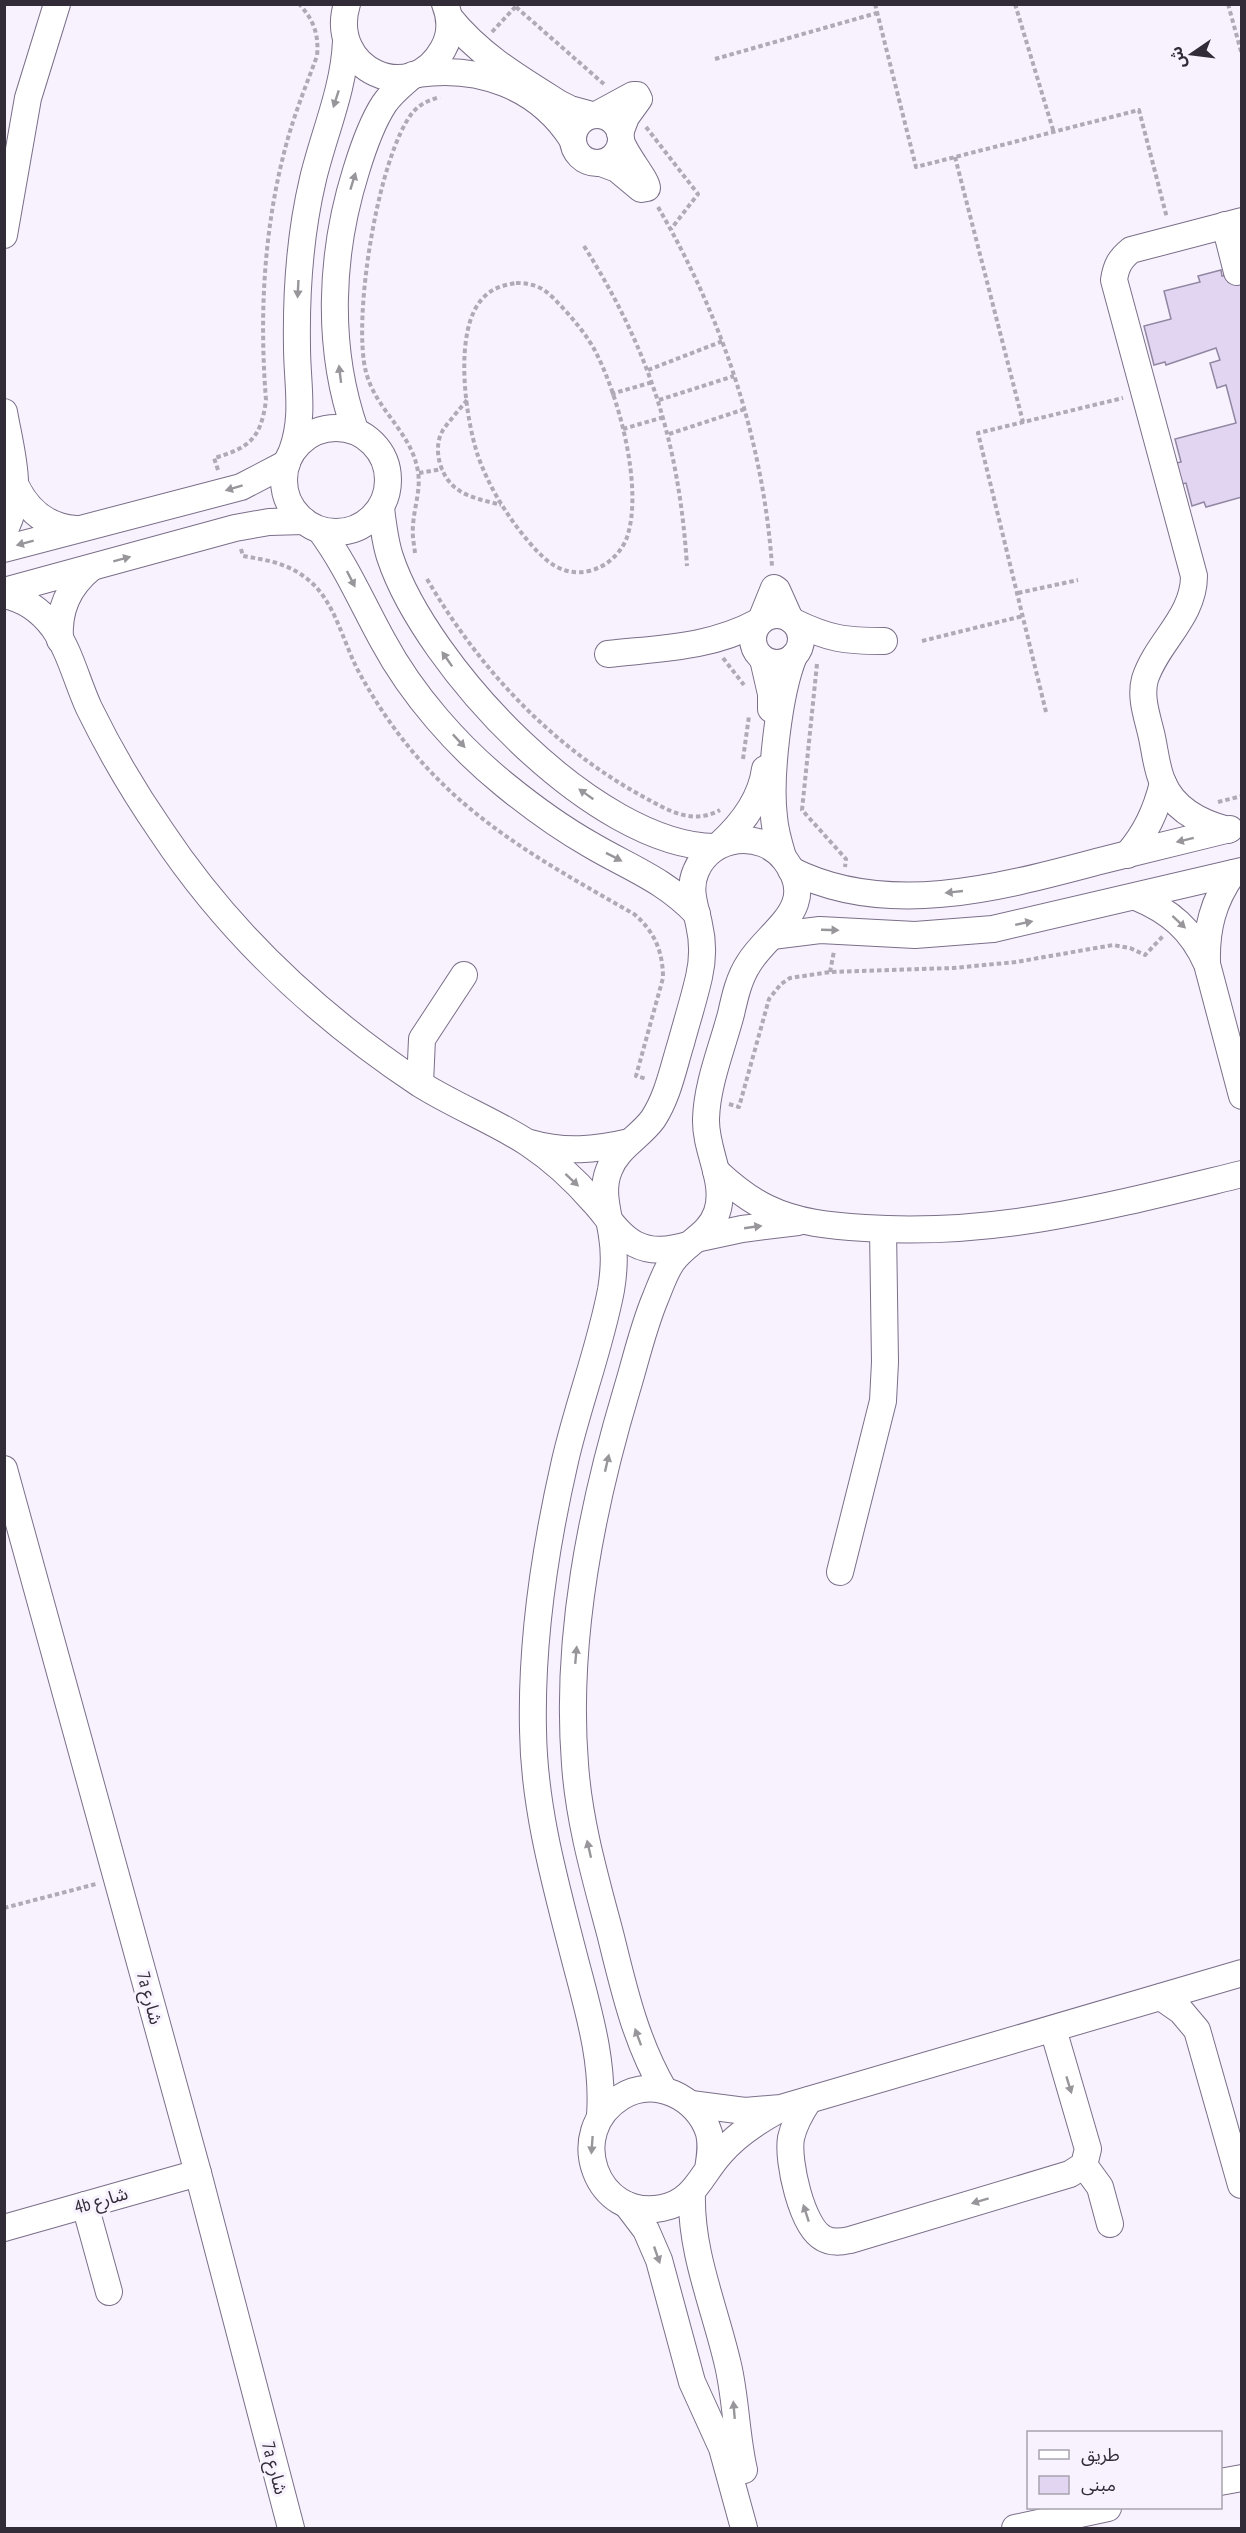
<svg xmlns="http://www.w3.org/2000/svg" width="1246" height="2533" viewBox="0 0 1246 2533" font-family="'PT Sans Narrow','Noto Sans Arabic',sans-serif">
  <rect width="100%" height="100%" fill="#f7f2fe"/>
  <polygon fill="#e1d5f2" stroke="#9287a2" stroke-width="1.5" points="1221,270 1222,276 1242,271 1242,497 1206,507 1204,502 1192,506 1186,483 1181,484 1176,463 1181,462 1175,439 1236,423 1226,385 1217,388 1210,363 1220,360 1216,348 1166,365 1165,362 1154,365 1144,326 1171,319 1164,291 1200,282 1198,276"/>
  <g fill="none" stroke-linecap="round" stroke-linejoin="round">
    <g stroke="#7b6f89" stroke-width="28">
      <g id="minor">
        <path d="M347 4C327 69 411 108 443 49 451 35 451 19 445 4"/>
        <path d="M449 17C479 55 520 79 560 104L570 109 592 115"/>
        <path d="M418 74C478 65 538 86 572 139"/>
        <polyline points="598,114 633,95 637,95 639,99 626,117 620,133"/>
        <circle cx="597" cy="139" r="24"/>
        <path d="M601 163 617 169 641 189 647 188C647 180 626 156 621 141"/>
        <polyline points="1225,225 1237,272"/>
        <polyline points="4,235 28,98 57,4"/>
        <path d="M4 412C11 452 25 494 4 531"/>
        <circle cx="336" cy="480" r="52"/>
        <path d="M355 430C326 347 330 254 356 171 363 148 371 124 384 104 392 92 403 84 413 75"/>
        <path d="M292 451C305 416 297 383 297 347 296 290 300 234 313 179 324 133 344 89 346 41"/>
        <path d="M16 486C28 511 47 527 76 529"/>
        <path d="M381 508C383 525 385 542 390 557 426 666 595 846 715 847"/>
        <path d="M320 530C346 565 362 603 383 641 412 695 458 747 505 785 532 807 561 828 591 845 630 868 665 880 697 914"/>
        <polyline points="4,549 241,487 287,463"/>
        <polyline points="4,591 235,528 269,522 304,521"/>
        <path d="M4 595C24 599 41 611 53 627 70 651 77 682 89 708 110 751 134 792 161 831 228 932 319 1017 420 1084 455 1106 494 1121 528 1143 552 1159 575 1180 594 1202 607 1216 618 1235 635 1244 652 1253 670 1250 688 1245"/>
        <circle cx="777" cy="639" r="24"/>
        <polyline points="761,620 774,588 777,590 790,619"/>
        <path d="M794 622C829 639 845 641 884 641"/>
        <path d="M60 640C58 610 68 587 91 568"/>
        <path d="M608 654C661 648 710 648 758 622"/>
        <polyline points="763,659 771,694 771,709"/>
        <path d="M1228 830C1201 823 1174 809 1163 783 1156 768 1155 749 1151 733 1147 716 1140 697 1145 679 1157 642 1194 617 1194 576L1114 280C1116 266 1120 259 1131 250L1242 221"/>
        <path d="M720 844C742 824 761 799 765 769"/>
        <path d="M1127 855C1146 833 1156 811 1163 783"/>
        <path d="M783 857C779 844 775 831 774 817 769 778 779 692 794 656"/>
        <path d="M791 870C887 919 1002 887 1100 861 1143 850 1186 840 1230 829"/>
        <path d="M1136 897C1170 911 1192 930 1207 964L1242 1096"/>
        <polyline points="772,936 820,930 915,935 993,929 1242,871"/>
        <path d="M1207 963C1206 929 1213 901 1233 873"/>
        <polyline points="420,1083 422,1039 464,975"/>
        <path d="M530 1143C564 1153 596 1150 630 1142"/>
        <path d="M716 1171C731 1185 748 1199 767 1208 798 1223 831 1226 865 1228 997 1237 1114 1205 1242 1174"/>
        <polyline points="700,1238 742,1229 798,1222"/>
        <polyline points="4,1469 198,2173 291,2528"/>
        <polyline points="840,1572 883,1401 885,1362 883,1229"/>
        <polyline points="1161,1997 1181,2011 1197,2030 1241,2185"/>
        <path d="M809 2100C801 2112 794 2124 791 2138 787 2161 802 2227 823 2238 831 2243 840 2242 850 2240L1070 2174 1084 2165 1088 2149 1053 2029"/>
        <polyline points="691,2104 745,2111 781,2108 1242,1973"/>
        <path d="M600 2116C604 2060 588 2010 574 1956 555 1882 534 1808 533 1730 531 1641 545 1548 565 1461 578 1404 600 1348 611 1290 614 1272 615 1254 612 1236 609 1214 600 1192 609 1170 617 1148 640 1137 653 1119 668 1096 673 1069 681 1043 687 1021 694 999 699 977 703 960 703 941 699 924 695 905 688 889 696 871 711 835 761 829 785 860 821 907 769 930 749 963 739 978 735 996 731 1014 722 1048 707 1084 706 1119 705 1151 727 1182 717 1212 709 1236 686 1242 672 1262 665 1272 660 1287 655 1299 643 1328 636 1359 627 1389 591 1509 565 1639 575 1764 579 1823 596 1880 611 1937 624 1990 636 2042 664 2090"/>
        <polyline points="1084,2165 1100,2187 1110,2224"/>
        <path d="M708 2169C710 2157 712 2145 709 2133 698 2097 654 2076 621 2097 564 2132 596 2221 662 2208 694 2202 701 2175 720 2154 736 2135 756 2122 778 2110"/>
        <path d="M692 2193C690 2252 715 2308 728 2365 736 2399 736 2435 744 2470"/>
        <polyline points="85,2205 109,2292"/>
        <polyline points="627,2205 646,2230 659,2260 692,2382 722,2448 744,2528"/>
        <polyline points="4,2228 198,2173"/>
        <polyline points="1220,2482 1242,2478"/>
        <polyline points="1015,2528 1108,2508"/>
      </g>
    </g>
    <g stroke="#afaab6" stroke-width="4" stroke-dasharray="4.5 3" stroke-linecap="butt">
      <polyline points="875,4 916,167 1139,110 1167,218"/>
      <polyline points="1015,4 1054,133"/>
      <polyline points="1228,4 1242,55"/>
      <polyline points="516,7 605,85"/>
      <polyline points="492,32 518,4"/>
      <polyline points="715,59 877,13"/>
      <polyline points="646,127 698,194 671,229"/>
      <polyline points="955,157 1023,422"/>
      <path d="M658 207C722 317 763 439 772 566"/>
      <path d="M584 246C650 351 679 443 687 566"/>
      <path d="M516 283C524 283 531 284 538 287 548 291 555 300 562 307 574 320 584 332 593 347 618 392 645 490 626 540 619 555 606 567 589 571 562 577 545 561 528 541 507 516 489 487 478 456 465 417 453 329 483 298 492 288 504 285 516 283Z"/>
      <polyline points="648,370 723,341"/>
      <polyline points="611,394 653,382"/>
      <path d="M467 400C459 410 450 420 443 430 432 448 440 477 457 489 469 498 487 501 501 505"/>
      <polyline points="659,400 734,376"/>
      <polyline points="623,429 664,417"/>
      <polyline points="669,434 745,409"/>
      <path d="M218 470 214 458C249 448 261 439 266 400 259 312 264 223 288 138 296 110 307 83 317 56 319 35 314 20 299 4"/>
      <polyline points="419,473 442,469"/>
      <path d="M241 549 243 556C266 560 287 563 306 578 336 600 343 645 361 676 380 710 403 743 430 771 488 833 561 872 634 914 654 931 663 951 663 978L636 1076 647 1079"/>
      <path d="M415 553C414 544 412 535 413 526 414 507 421 490 418 472 412 432 376 411 366 372 352 319 378 155 413 112 421 103 430 100 440 97"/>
      <path d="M427 579C479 668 549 744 640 795 666 809 691 826 720 810"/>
      <polyline points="1018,593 1078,580"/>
      <polyline points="922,641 1023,616"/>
      <polyline points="723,658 744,685"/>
      <polyline points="817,664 802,810 846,859 845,867"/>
      <polyline points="1046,712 978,433 1123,398"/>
      <polyline points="743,759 749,716"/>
      <polyline points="1218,802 1242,796"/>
      <polyline points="830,972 834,951"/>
      <polyline points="729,1104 739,1107 769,999 781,984 790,978 830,972 953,968 1016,962 1113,945 1130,948 1145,955 1163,936"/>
      <polyline points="4,1908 96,1884"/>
    </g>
    <use href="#minor" stroke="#fff" stroke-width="26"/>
  </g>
  <defs><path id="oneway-solid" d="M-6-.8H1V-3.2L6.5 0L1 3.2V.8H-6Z" transform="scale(1.5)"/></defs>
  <g fill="#98969b">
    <use href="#oneway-solid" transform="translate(336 99) rotate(108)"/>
    <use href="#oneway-solid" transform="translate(353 181) rotate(-73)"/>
    <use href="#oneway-solid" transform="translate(298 289) rotate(93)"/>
    <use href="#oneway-solid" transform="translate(340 374) rotate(-97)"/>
    <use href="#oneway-solid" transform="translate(234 488) rotate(163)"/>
    <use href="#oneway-solid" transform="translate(25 543) rotate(165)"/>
    <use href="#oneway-solid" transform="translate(122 559) rotate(-15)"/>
    <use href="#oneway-solid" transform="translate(351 579) rotate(63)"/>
    <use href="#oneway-solid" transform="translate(447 659) rotate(-125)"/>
    <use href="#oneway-solid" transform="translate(459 741) rotate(47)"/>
    <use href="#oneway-solid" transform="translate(586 794) rotate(-145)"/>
    <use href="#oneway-solid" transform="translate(1185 840) rotate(166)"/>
    <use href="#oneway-solid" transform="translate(614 857) rotate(27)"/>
    <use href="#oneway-solid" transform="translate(954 892) rotate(174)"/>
    <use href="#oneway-solid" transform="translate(1179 922) rotate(43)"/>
    <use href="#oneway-solid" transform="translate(1024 923) rotate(-12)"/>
    <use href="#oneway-solid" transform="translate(830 930) rotate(2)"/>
    <use href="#oneway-solid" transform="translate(572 1180) rotate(43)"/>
    <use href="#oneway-solid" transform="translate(753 1227) rotate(-8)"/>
    <use href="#oneway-solid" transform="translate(607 1463) rotate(-77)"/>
    <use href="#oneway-solid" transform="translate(576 1655) rotate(-85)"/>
    <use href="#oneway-solid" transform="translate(589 1849) rotate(-103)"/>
    <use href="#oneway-solid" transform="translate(638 2037) rotate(-110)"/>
    <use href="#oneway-solid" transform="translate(1069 2085) rotate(73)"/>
    <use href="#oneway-solid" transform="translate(592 2145) rotate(94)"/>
    <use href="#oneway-solid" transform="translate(980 2201) rotate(163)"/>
    <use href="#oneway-solid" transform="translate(806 2213) rotate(-108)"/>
    <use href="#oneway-solid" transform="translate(657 2255) rotate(71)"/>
    <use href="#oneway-solid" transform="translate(734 2410) rotate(-95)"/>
  </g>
  <g text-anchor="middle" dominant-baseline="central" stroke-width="6" stroke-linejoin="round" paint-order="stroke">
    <g font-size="18" fill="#312c37" stroke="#f7f2fe">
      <text transform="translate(150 1998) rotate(75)">7a شارع</text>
      <text transform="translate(101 2200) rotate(-16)">4b شارع</text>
      <text transform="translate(275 2468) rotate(75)">7a شارع</text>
    </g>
  </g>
  <rect width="1246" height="2533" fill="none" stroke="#312c37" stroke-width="12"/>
  <rect x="1027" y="2431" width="195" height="78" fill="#f7f2fe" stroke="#a8a3ae" stroke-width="1.5"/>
  <rect x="1039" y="2450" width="30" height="9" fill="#ffffff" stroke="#a8a3ae" stroke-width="1.5"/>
  <text x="1081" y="2461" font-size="18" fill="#312c37">طريق</text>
  <rect x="1039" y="2476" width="30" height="18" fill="#e1d5f2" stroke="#a8a3ae" stroke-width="1.5"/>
  <text x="1081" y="2491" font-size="18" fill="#312c37">مبنى</text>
  <g transform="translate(1192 54) rotate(256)" stroke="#f7f2fe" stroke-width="4.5" paint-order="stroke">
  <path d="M0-4.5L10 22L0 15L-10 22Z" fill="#312c37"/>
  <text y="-9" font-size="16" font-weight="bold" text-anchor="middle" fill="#312c37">ش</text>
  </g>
</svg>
